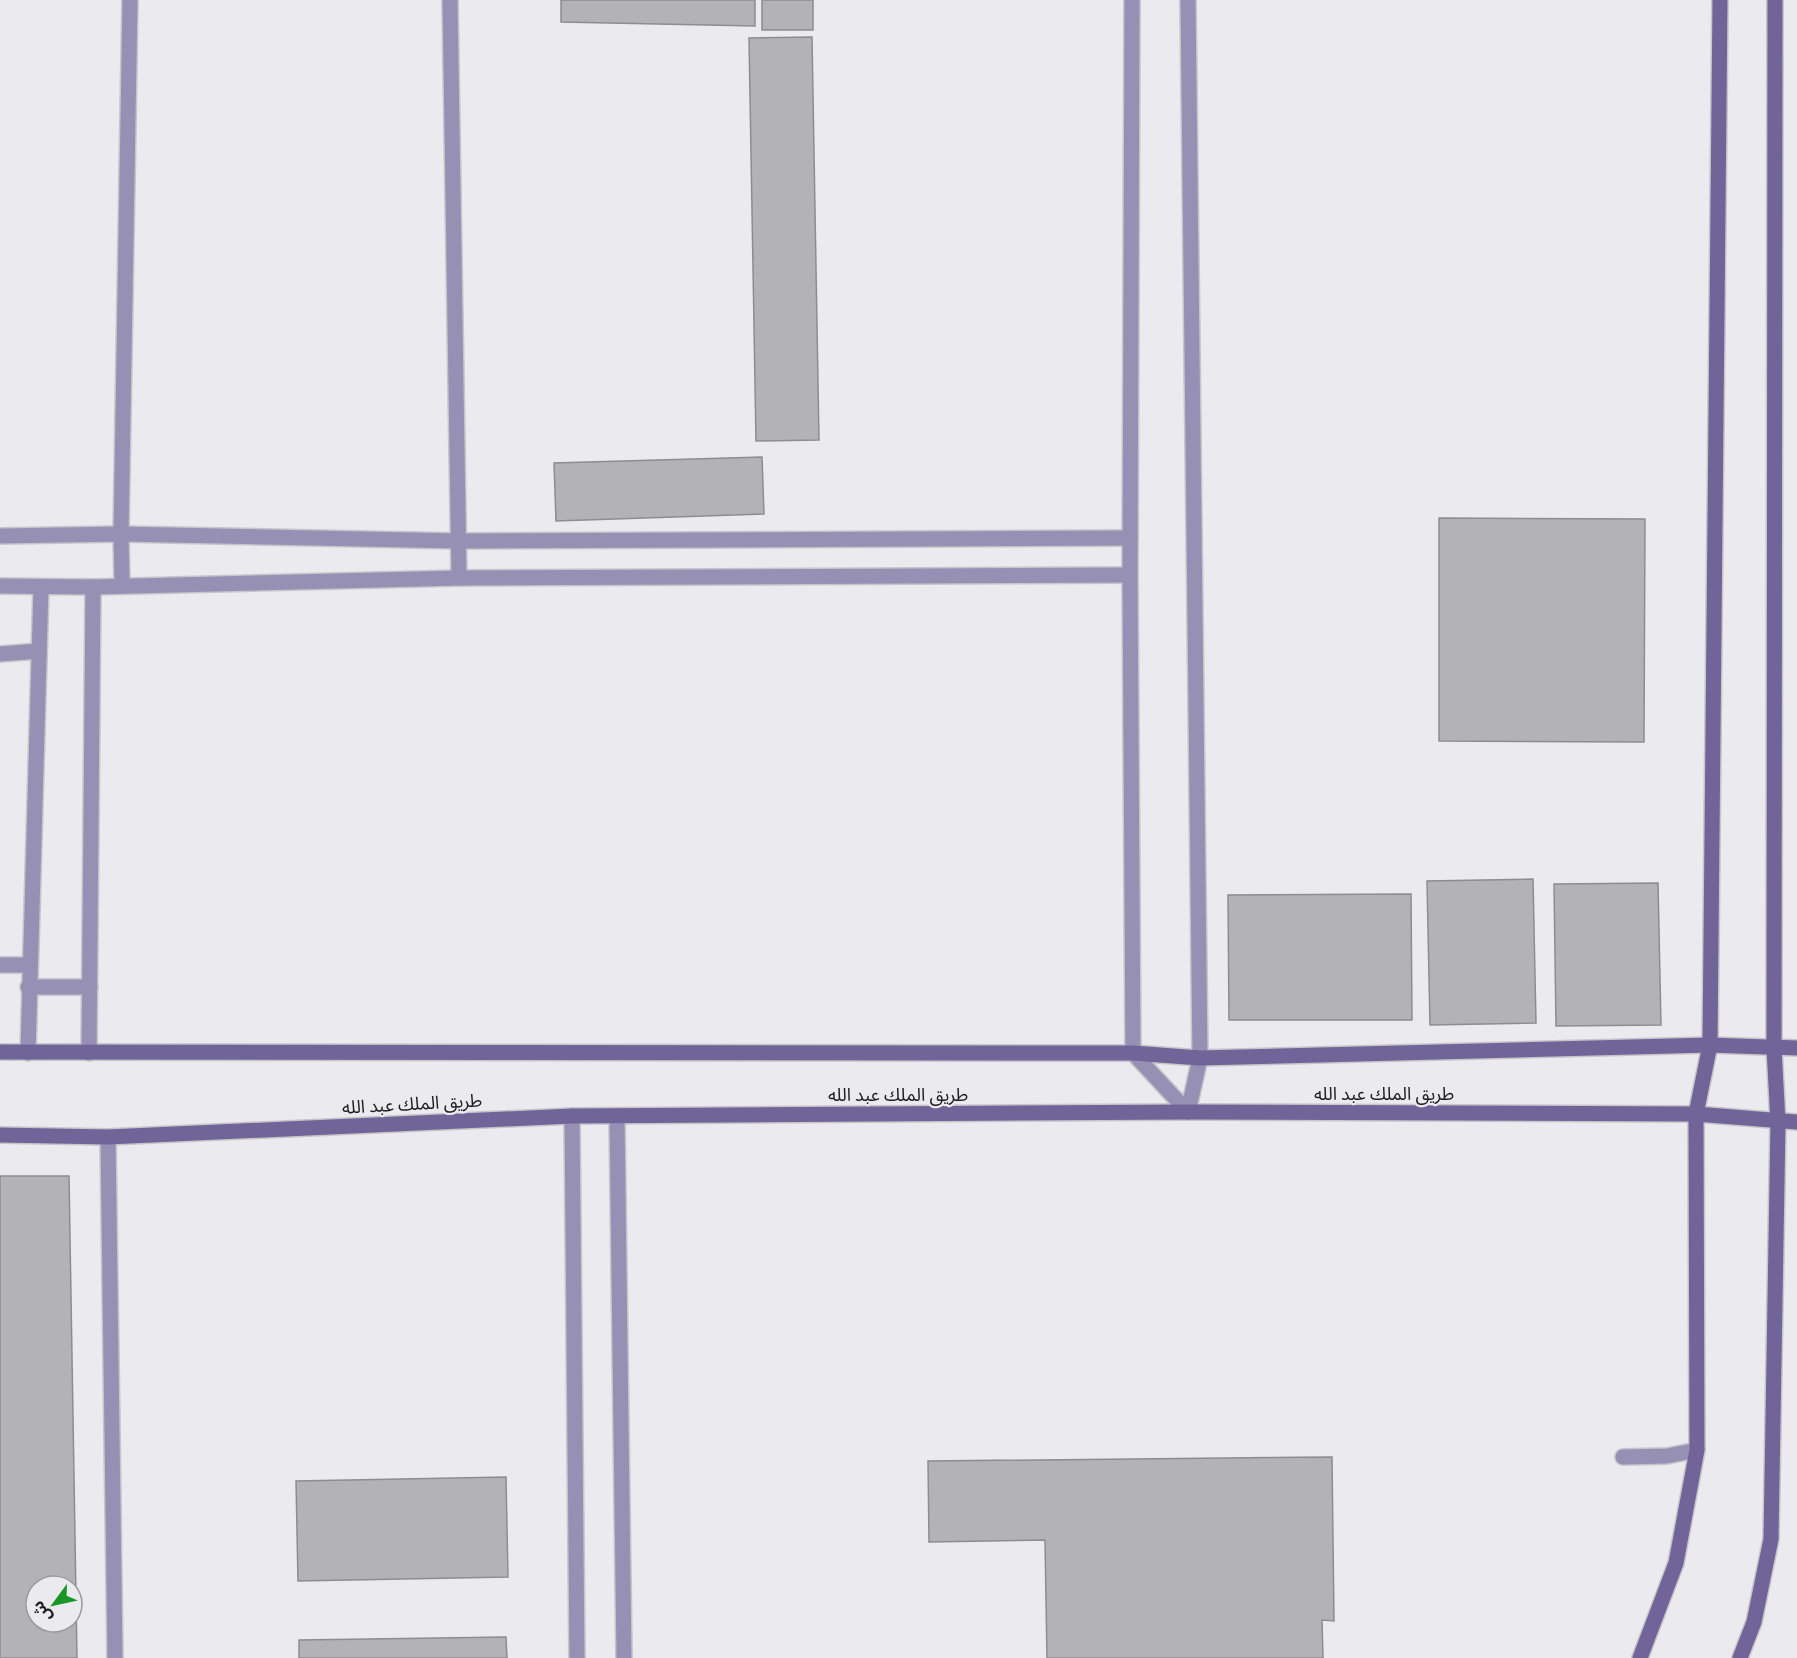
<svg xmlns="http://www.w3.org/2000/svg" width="1797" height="1658" viewBox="0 0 1797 1658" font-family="'Zilla Slab','Noto Sans Arabic',serif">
  <rect width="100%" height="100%" fill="#ebeaef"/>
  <g fill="#b3b2b6" stroke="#8d8c90" stroke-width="1.5" fill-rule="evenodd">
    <polygon points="561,0 755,0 755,26 561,22"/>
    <rect x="762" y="0" width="51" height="30"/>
    <polygon points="812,37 819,440 756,441 749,38"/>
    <polygon points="762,457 764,514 556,521 554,463"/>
    <polygon points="1439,518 1645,519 1644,742 1439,741"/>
    <polygon points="1533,879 1536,1023 1430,1025 1427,881"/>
    <polygon points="1658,883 1661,1025 1556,1026 1554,884"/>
    <polygon points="1411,894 1412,1020 1229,1020 1228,895"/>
    <path d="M0 1176H69L77 1658H0ZM36 1586H72V1622H36Z"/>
    <polygon points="1332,1457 1334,1621 1322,1620 1323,1658 1047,1658 1045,1540 929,1542 928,1461"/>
    <polygon points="506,1477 508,1577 298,1581 296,1481"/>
    <polygon points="506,1637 507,1658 299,1658 299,1640"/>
  </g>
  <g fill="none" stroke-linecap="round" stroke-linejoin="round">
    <g stroke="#c6c6ca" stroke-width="18">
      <g id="lane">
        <polyline points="0,654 39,651"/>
        <polyline points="0,965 29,965"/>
        <polyline points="28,987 90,987"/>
        <polyline points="28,1053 41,587"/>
        <polyline points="89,1053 93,587"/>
        <polyline points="1623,1457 1667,1456 1697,1450"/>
      </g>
    </g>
    <g stroke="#c6c6ca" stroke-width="18">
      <g id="street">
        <polyline points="450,0 459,578"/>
        <polyline points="1132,0 1130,575 1133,1053 1188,1112"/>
        <polyline points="1188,0 1200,1058 1188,1112"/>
        <polyline points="0,536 121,534 459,541 1130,538"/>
        <polyline points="122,585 121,534 130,0"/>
        <polyline points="0,586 93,587 459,578 1130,575"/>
        <polyline points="572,1116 577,1658"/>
        <polyline points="617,1117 624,1658"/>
        <polyline points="108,1137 115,1658"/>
      </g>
    </g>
    <g stroke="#c6c6ca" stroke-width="18">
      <g id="secondary">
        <polyline points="0,1052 1133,1053 1200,1058 1710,1045 1797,1048"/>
        <polyline points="0,1135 108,1137 572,1116 1188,1112 1696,1114 1797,1122"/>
        <polyline points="1640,1658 1676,1563 1697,1450 1696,1114 1710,1045 1720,0"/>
        <polyline points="1740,1658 1754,1622 1771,1539 1778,1122 1774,1048 1775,0"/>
      </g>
    </g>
    <use href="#lane" stroke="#9790b5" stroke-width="15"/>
    <use href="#street" stroke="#9790b5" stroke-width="15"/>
    <use href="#secondary" stroke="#706498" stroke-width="15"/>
  </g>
  <g text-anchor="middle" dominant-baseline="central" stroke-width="4.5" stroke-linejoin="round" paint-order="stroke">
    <g font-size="18" fill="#202021" stroke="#ebeaef">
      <text x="1384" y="1094">طريق الملك عبد الله</text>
      <text x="898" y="1095">طريق الملك عبد الله</text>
      <text transform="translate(412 1104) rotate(-3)">طريق الملك عبد الله</text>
    </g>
  </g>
  <g transform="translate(54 1604) rotate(237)"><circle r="28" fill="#ebeaef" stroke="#9a999d" stroke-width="1.5"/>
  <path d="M0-4.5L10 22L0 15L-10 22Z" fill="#1a9628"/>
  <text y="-9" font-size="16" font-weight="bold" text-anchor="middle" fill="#202021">ش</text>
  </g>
</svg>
